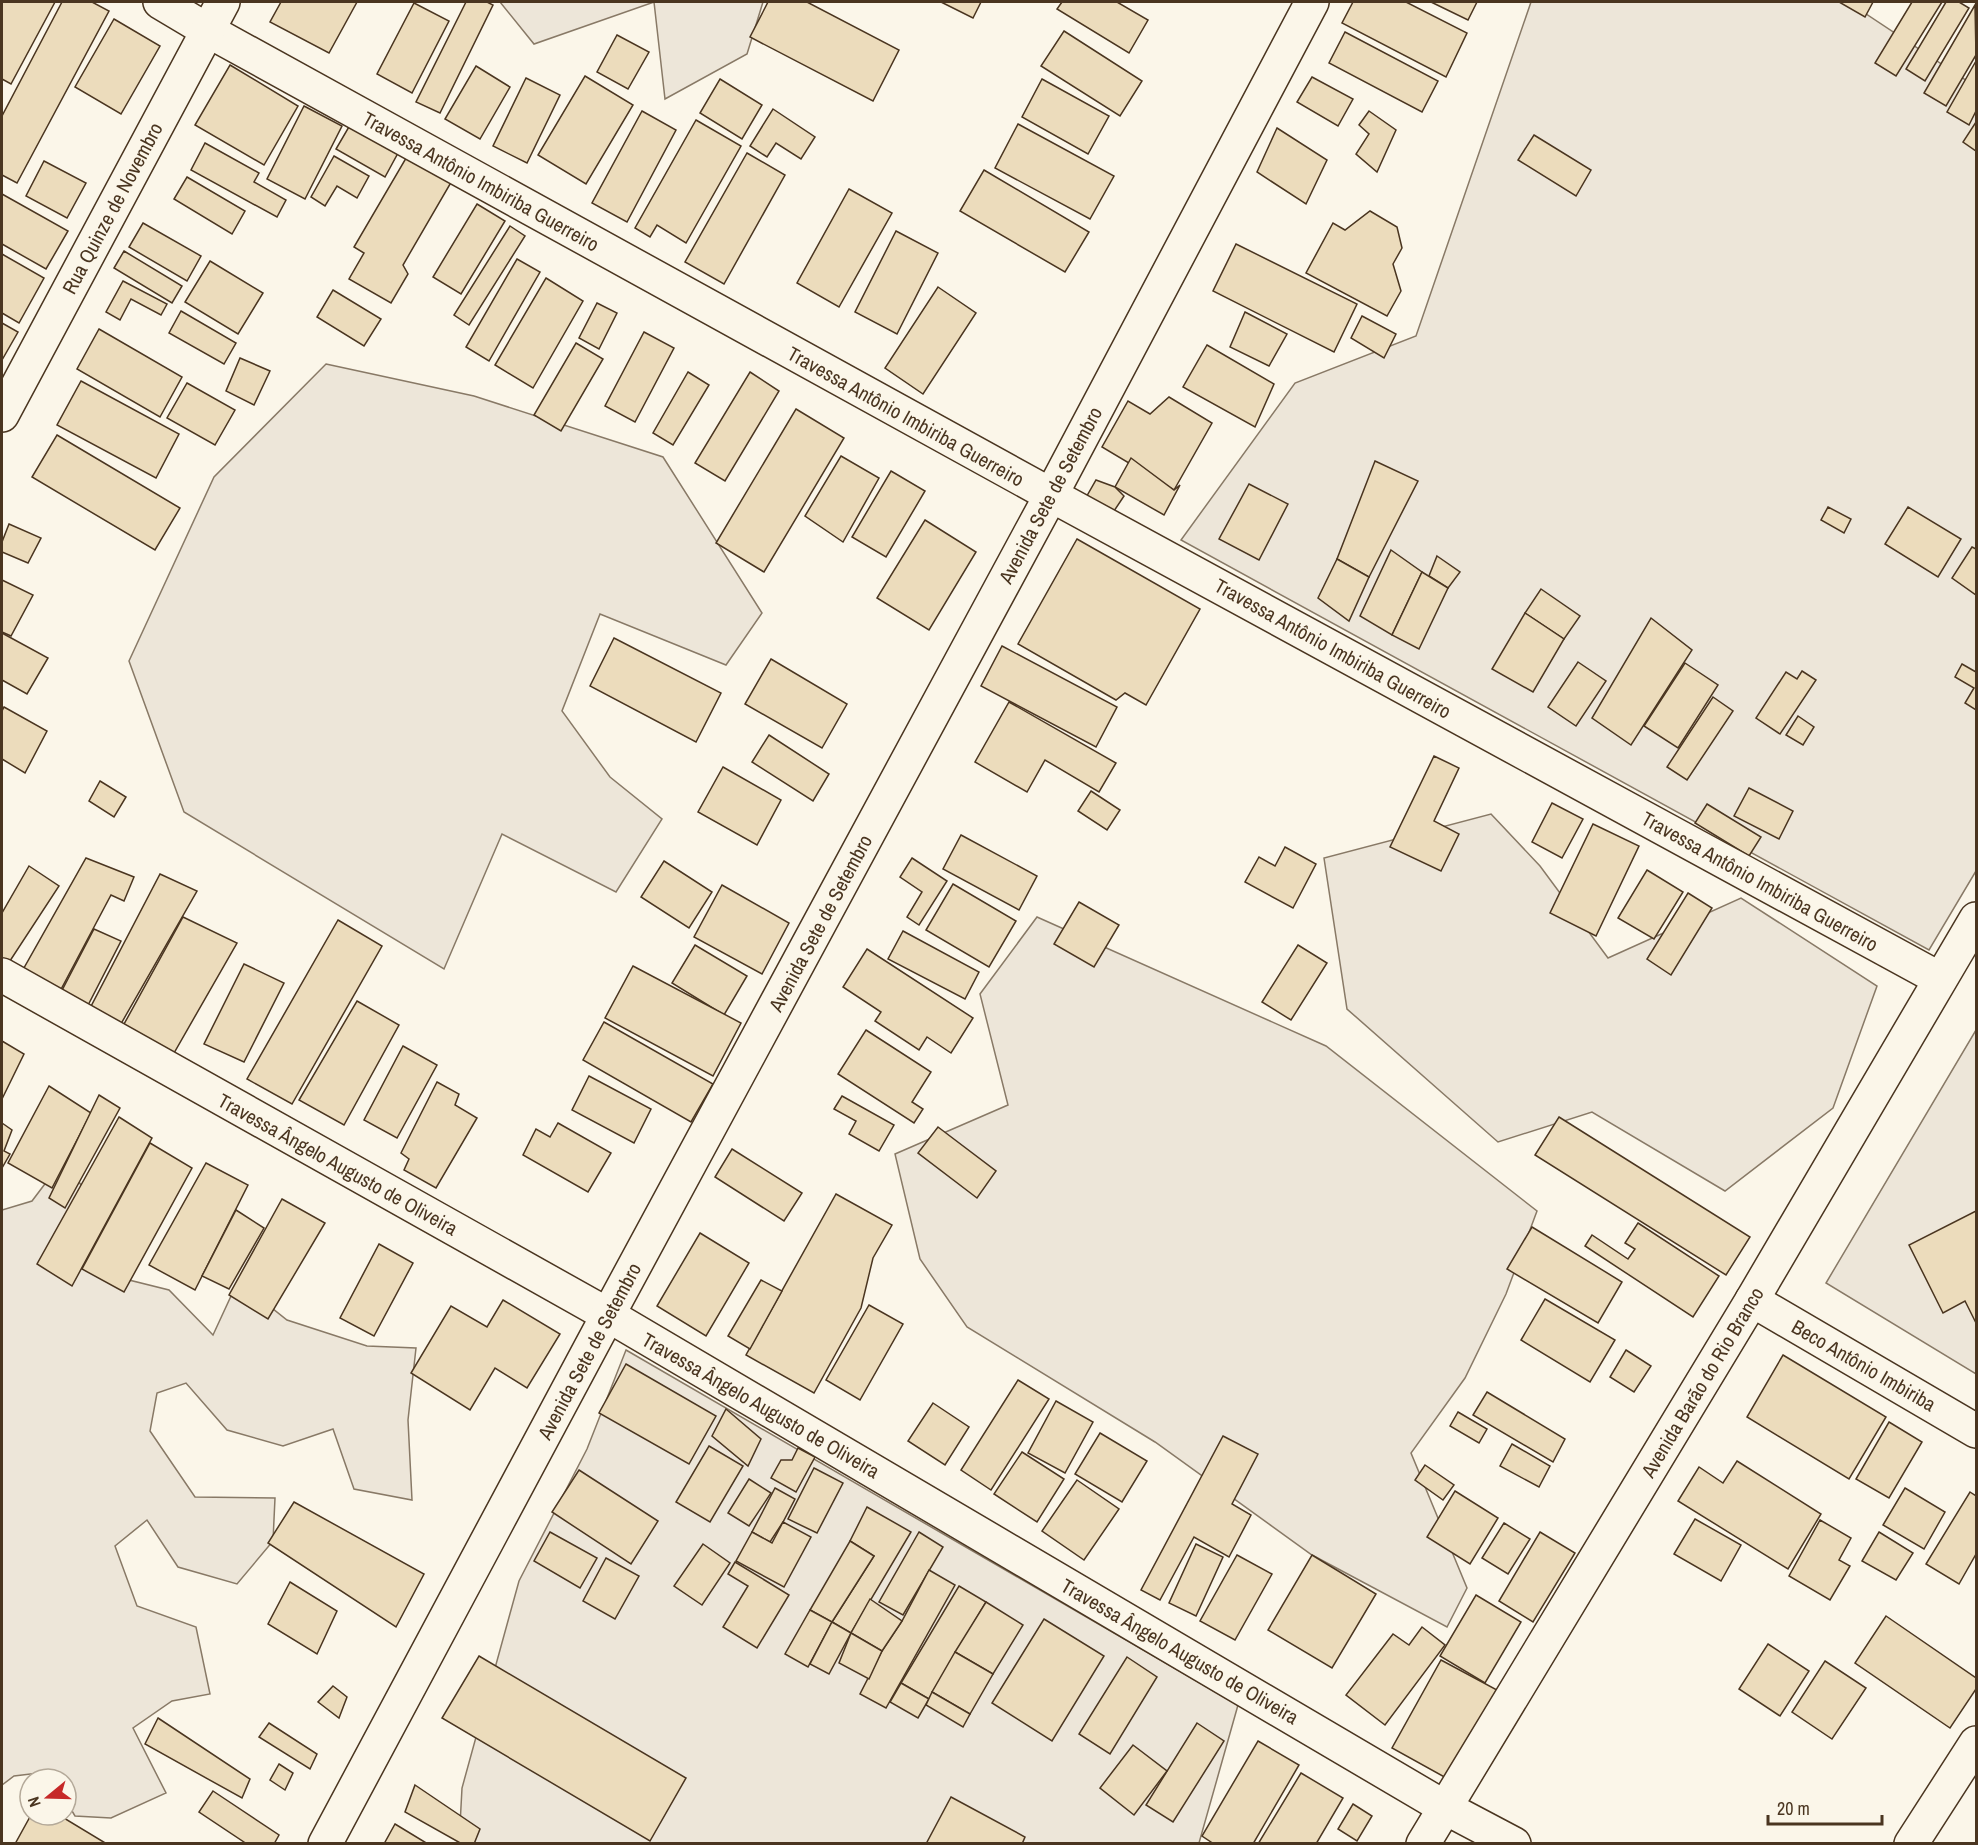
<svg xmlns="http://www.w3.org/2000/svg" width="1978" height="1845" viewBox="0 0 1978 1845" font-family="'Archivo Narrow',sans-serif">
  <rect width="100%" height="100%" fill="#fbf6e9"/>
  <g fill="#ede6d9" stroke="#887966" stroke-width="1.5">
    <polygon points="500,2 763,2 747,54 665,99 654,2 534,44"/>
    <polygon points="1531,2 1848,2 1976,87 1976,871 1929,950 1181,540 1295,383 1416,336"/>
    <polygon points="326,364 474,396 663,457 762,613 726,665 600,614 562,711 610,777 662,819 616,892 502,834 444,969 184,812 129,661 214,477"/>
    <polygon points="1491,814 1540,866 1608,958 1741,898 1877,986 1833,1108 1725,1191 1592,1112 1498,1142 1347,1009 1324,858"/>
    <polygon points="1037,917 1326,1046 1537,1211 1506,1294 1465,1378 1411,1453 1467,1588 1447,1627 1312,1555 1155,1442 967,1327 920,1259 895,1154 1008,1105 980,994"/>
    <polygon points="1976,1030 1976,1374 1826,1283"/>
    <polygon points="63,1160 105,1218 98,1258 117,1277 169,1290 213,1335 238,1281 287,1320 367,1346 416,1348 408,1420 412,1500 354,1489 333,1429 283,1446 227,1430 186,1383 157,1393 150,1431 195,1497 275,1498 273,1541 237,1584 178,1567 147,1520 115,1546 137,1606 196,1627 210,1694 172,1701 133,1728 166,1793 111,1818 75,1816 66,1801 66,1779 52,1779 47,1772 14,1776 2,1785 2,1210 32,1201"/>
    <polygon points="626,1350 1238,1705 1199,1843 459,1844 462,1788 519,1581 587,1449"/>
  </g>
  <g fill="#ecdcbc" stroke="#4a3520" stroke-width="1.5">
    <polygon points="2,2 55,2 11,84 2,79"/>
    <polygon points="62,2 92,2 109,11 17,183 2,175 2,116"/>
    <polygon points="281,2 357,2 329,53 270,22"/>
    <polygon points="466,2 487,2 493,5 440,113 416,102"/>
    <polygon points="768,2 807,2 899,50 873,101 750,37"/>
    <polygon points="941,2 981,2 973,18"/>
    <polygon points="1062,2 1117,2 1148,20 1129,53 1057,9"/>
    <polygon points="1353,2 1406,2 1467,33 1446,77 1342,23"/>
    <polygon points="1431,2 1477,2 1468,20"/>
    <polygon points="1839,2 1873,2 1865,17"/>
    <polygon points="1912,2 1942,2 1896,76 1875,63"/>
    <polygon points="1946,2 1959,2 1969,8 1925,81 1906,69"/>
    <polygon points="414,3 449,21 412,93 377,74"/>
    <polygon points="1975,5 1976,55 1946,106 1924,93"/>
    <polygon points="114,19 160,46 121,114 75,87"/>
    <polygon points="1064,31 1142,81 1120,116 1041,66"/>
    <polygon points="1345,32 1438,81 1422,112 1329,63"/>
    <polygon points="617,35 649,52 628,89 597,72"/>
    <polygon points="1976,61 1976,111 1969,125 1947,112"/>
    <polygon points="230,65 298,106 264,165 195,125"/>
    <polygon points="476,66 510,87 480,139 445,119"/>
    <polygon points="585,76 633,105 586,184 538,155"/>
    <polygon points="1312,77 1353,99 1338,126 1297,102"/>
    <polygon points="526,78 560,95 527,163 493,146"/>
    <polygon points="720,79 762,105 742,139 700,113"/>
    <polygon points="1042,79 1109,116 1088,154 1022,117"/>
    <polygon points="304,106 342,126 305,199 267,179"/>
    <polygon points="773,109 815,137 801,159 776,143 767,157 750,146"/>
    <polygon points="642,111 676,130 627,222 592,203"/>
    <polygon points="1369,111 1396,130 1377,172 1356,154 1369,134 1359,125"/>
    <polygon points="696,120 741,146 686,243 657,225 650,237 635,228"/>
    <polygon points="1976,122 1976,151 1963,142"/>
    <polygon points="1018,124 1114,176 1090,219 995,168"/>
    <polygon points="350,125 398,153 385,177 336,149"/>
    <polygon points="1277,128 1327,160 1306,204 1257,172"/>
    <polygon points="1534,135 1591,170 1576,196 1518,160"/>
    <polygon points="205,143 259,173 254,182 286,200 277,217 191,170"/>
    <polygon points="409,153 453,179 403,265 408,274 391,303 349,279 364,253 354,247"/>
    <polygon points="747,153 785,175 724,284 685,262"/>
    <polygon points="334,156 369,176 357,198 337,186 325,206 311,197"/>
    <polygon points="44,161 86,183 67,218 26,196"/>
    <polygon points="984,170 1089,232 1065,272 960,211"/>
    <polygon points="187,177 245,211 232,234 174,199"/>
    <polygon points="849,189 892,213 839,307 797,283"/>
    <polygon points="2,194 68,231 46,269 2,244"/>
    <polygon points="477,204 505,221 461,294 433,277"/>
    <polygon points="1370,211 1397,227 1402,248 1393,264 1401,291 1387,316 1306,273 1333,223 1345,230"/>
    <polygon points="143,223 201,256 187,281 129,247"/>
    <polygon points="510,226 525,236 469,325 454,315"/>
    <polygon points="896,231 938,253 897,334 855,312"/>
    <polygon points="1236,244 1357,304 1334,352 1213,291"/>
    <polygon points="124,251 182,286 172,303 114,268"/>
    <polygon points="2,254 44,278 19,323 2,313"/>
    <polygon points="517,259 540,272 489,361 466,347"/>
    <polygon points="210,261 263,293 238,334 185,302"/>
    <polygon points="546,278 583,301 533,388 495,365"/>
    <polygon points="123,281 167,304 161,315 131,299 120,320 106,312"/>
    <polygon points="938,287 976,313 923,394 885,368"/>
    <polygon points="333,290 381,319 364,346 317,317"/>
    <polygon points="597,303 617,313 599,349 579,338"/>
    <polygon points="181,311 236,343 224,364 169,333"/>
    <polygon points="1245,312 1287,334 1269,366 1230,347"/>
    <polygon points="1362,316 1396,334 1384,358 1351,338"/>
    <polygon points="2,323 18,332 2,360"/>
    <polygon points="99,329 182,377 160,417 77,369"/>
    <polygon points="644,332 674,348 635,422 605,406"/>
    <polygon points="576,343 603,359 561,431 534,415"/>
    <polygon points="1207,345 1274,384 1255,427 1183,387"/>
    <polygon points="240,358 270,371 254,405 226,391"/>
    <polygon points="688,372 709,385 673,445 653,433"/>
    <polygon points="750,372 779,391 725,481 695,463"/>
    <polygon points="81,381 179,434 156,478 57,425"/>
    <polygon points="187,383 235,410 215,445 167,418"/>
    <polygon points="1169,397 1212,423 1174,490 1102,447 1128,401 1150,414"/>
    <polygon points="796,409 844,438 764,572 716,543"/>
    <polygon points="57,435 180,508 155,550 32,477"/>
    <polygon points="841,456 879,478 843,542 805,516"/>
    <polygon points="1131,458 1174,490 1180,485 1164,515 1115,487"/>
    <polygon points="1375,461 1418,481 1369,577 1337,559"/>
    <polygon points="891,471 925,491 886,557 852,537"/>
    <polygon points="1096,480 1115,487 1124,496 1110,517 1084,501"/>
    <polygon points="1249,484 1288,504 1259,560 1219,539"/>
    <polygon points="1828,507 1851,519 1844,533 1821,520"/>
    <polygon points="1908,507 1961,539 1938,577 1885,544"/>
    <polygon points="925,520 976,552 929,630 877,598"/>
    <polygon points="9,524 41,538 28,563 2,552 2,542"/>
    <polygon points="1077,539 1200,609 1146,705 1125,693 1116,700 1018,644"/>
    <polygon points="1972,547 1976,549 1976,595 1952,578"/>
    <polygon points="1391,550 1422,572 1392,635 1360,616"/>
    <polygon points="1437,556 1460,572 1448,588 1429,576"/>
    <polygon points="1337,559 1369,577 1349,621 1318,598"/>
    <polygon points="1422,572 1448,588 1419,649 1392,635"/>
    <polygon points="2,580 33,595 11,636 2,632"/>
    <polygon points="1541,589 1580,616 1564,639 1525,613"/>
    <polygon points="1525,613 1564,639 1533,692 1492,669"/>
    <polygon points="1651,618 1692,650 1631,745 1592,718"/>
    <polygon points="2,633 48,658 27,694 2,680"/>
    <polygon points="614,638 721,693 696,742 590,686"/>
    <polygon points="1002,646 1117,707 1096,747 981,686"/>
    <polygon points="771,659 847,704 822,748 745,704"/>
    <polygon points="1578,662 1606,681 1576,726 1548,707"/>
    <polygon points="1685,663 1718,685 1678,748 1644,726"/>
    <polygon points="1962,664 1976,672 1976,710 1965,703 1974,688 1955,677"/>
    <polygon points="1802,671 1816,680 1780,734 1756,718 1786,672 1797,679"/>
    <polygon points="1713,697 1733,711 1687,780 1667,767"/>
    <polygon points="1009,702 1116,763 1099,792 1045,760 1027,792 975,762"/>
    <polygon points="4,707 47,731 25,773 2,759 2,711"/>
    <polygon points="1798,716 1814,727 1803,745 1786,735"/>
    <polygon points="769,735 829,774 813,801 752,762"/>
    <polygon points="1434,756 1459,768 1434,821 1459,834 1441,871 1390,847"/>
    <polygon points="723,767 781,800 757,845 698,812"/>
    <polygon points="100,781 126,797 114,817 89,801"/>
    <polygon points="1749,788 1793,811 1779,839 1734,816"/>
    <polygon points="1091,791 1120,810 1107,830 1078,811"/>
    <polygon points="1552,803 1583,819 1562,858 1532,842"/>
    <polygon points="1707,804 1761,837 1749,856 1695,823"/>
    <polygon points="1593,824 1639,846 1596,936 1550,913"/>
    <polygon points="961,835 1037,876 1019,910 943,869"/>
    <polygon points="1285,847 1316,864 1293,908 1245,882 1259,857 1275,866"/>
    <polygon points="86,858 134,877 124,901 111,895 58,995 20,975"/>
    <polygon points="912,858 947,881 919,925 907,917 922,892 900,877"/>
    <polygon points="664,861 712,892 689,928 641,897"/>
    <polygon points="29,866 59,886 6,967 2,965 2,913"/>
    <polygon points="1647,870 1683,892 1654,939 1618,918"/>
    <polygon points="160,874 197,891 118,1029 87,1014"/>
    <polygon points="953,884 1016,921 989,967 926,930"/>
    <polygon points="722,885 789,923 762,974 694,937"/>
    <polygon points="1688,893 1712,908 1671,975 1647,959"/>
    <polygon points="1079,902 1119,925 1094,967 1054,944"/>
    <polygon points="183,917 237,943 170,1060 118,1035"/>
    <polygon points="338,920 382,946 292,1104 247,1079"/>
    <polygon points="94,929 121,941 85,1011 58,998"/>
    <polygon points="903,931 979,972 965,999 888,959"/>
    <polygon points="695,945 747,976 724,1015 672,983"/>
    <polygon points="1298,945 1327,963 1291,1020 1262,1002"/>
    <polygon points="867,949 973,1018 951,1053 927,1037 919,1050 875,1021 881,1012 843,987"/>
    <polygon points="244,964 284,983 244,1062 204,1044"/>
    <polygon points="633,966 741,1023 713,1076 605,1018"/>
    <polygon points="357,1001 399,1025 344,1125 299,1100"/>
    <polygon points="604,1022 713,1084 691,1122 583,1060"/>
    <polygon points="866,1030 931,1072 912,1102 923,1109 914,1123 838,1074"/>
    <polygon points="2,1041 24,1054 2,1099"/>
    <polygon points="403,1046 437,1065 397,1138 364,1120"/>
    <polygon points="589,1076 651,1109 634,1143 572,1110"/>
    <polygon points="437,1082 459,1094 455,1105 477,1118 436,1188 404,1170 409,1159 401,1153"/>
    <polygon points="49,1086 91,1113 52,1188 8,1163"/>
    <polygon points="99,1095 120,1108 65,1208 49,1198"/>
    <polygon points="842,1096 894,1125 879,1151 849,1134 856,1121 834,1109"/>
    <polygon points="119,1117 152,1138 72,1286 37,1264"/>
    <polygon points="1559,1117 1750,1237 1726,1275 1535,1155"/>
    <polygon points="2,1123 12,1130 4,1151 10,1154 2,1168"/>
    <polygon points="558,1123 611,1153 588,1192 523,1155 536,1129 550,1137"/>
    <polygon points="938,1127 996,1171 977,1198 918,1153"/>
    <polygon points="150,1143 192,1168 124,1292 82,1269"/>
    <polygon points="732,1149 802,1193 784,1221 715,1177"/>
    <polygon points="206,1163 248,1185 195,1290 149,1265"/>
    <polygon points="836,1194 892,1225 873,1258 861,1308 814,1393 746,1355"/>
    <polygon points="282,1199 325,1223 268,1319 229,1295"/>
    <polygon points="236,1210 264,1228 229,1289 202,1276"/>
    <polygon points="1976,1211 1976,1323 1965,1301 1943,1313 1909,1245"/>
    <polygon points="1638,1223 1719,1276 1693,1317 1585,1246 1592,1235 1628,1259 1635,1249 1625,1243"/>
    <polygon points="1532,1227 1622,1282 1598,1323 1507,1269"/>
    <polygon points="700,1233 749,1263 706,1336 657,1306"/>
    <polygon points="379,1244 413,1263 374,1336 340,1318"/>
    <polygon points="761,1280 782,1291 750,1349 728,1336"/>
    <polygon points="1545,1299 1615,1340 1590,1382 1521,1340"/>
    <polygon points="503,1300 560,1334 527,1388 495,1368 470,1410 411,1373 451,1306 487,1327"/>
    <polygon points="869,1305 903,1324 860,1400 826,1380"/>
    <polygon points="1626,1350 1651,1366 1634,1392 1610,1377"/>
    <polygon points="1783,1355 1886,1417 1849,1479 1747,1417"/>
    <polygon points="626,1364 716,1416 689,1464 599,1413"/>
    <polygon points="1018,1380 1049,1399 991,1490 961,1470"/>
    <polygon points="1487,1392 1565,1439 1553,1462 1473,1415"/>
    <polygon points="1056,1401 1093,1422 1065,1473 1028,1453"/>
    <polygon points="933,1403 969,1427 945,1465 908,1441"/>
    <polygon points="726,1409 761,1439 748,1466 712,1436"/>
    <polygon points="1458,1412 1487,1429 1479,1443 1450,1426"/>
    <polygon points="1889,1422 1922,1442 1889,1498 1856,1479"/>
    <polygon points="1100,1433 1147,1461 1122,1502 1075,1474"/>
    <polygon points="1223,1436 1258,1454 1232,1504 1251,1515 1229,1557 1194,1537 1160,1600 1141,1590"/>
    <polygon points="1512,1444 1550,1466 1539,1487 1500,1466"/>
    <polygon points="709,1446 743,1466 710,1522 676,1502"/>
    <polygon points="798,1448 815,1457 796,1492 771,1478 781,1460 792,1460"/>
    <polygon points="1022,1452 1064,1479 1037,1522 994,1494"/>
    <polygon points="1737,1461 1821,1514 1788,1569 1678,1501 1699,1467 1723,1483"/>
    <polygon points="1425,1465 1454,1485 1443,1500 1415,1480"/>
    <polygon points="814,1468 843,1483 817,1533 788,1519"/>
    <polygon points="579,1470 658,1521 631,1564 552,1512"/>
    <polygon points="749,1479 771,1493 749,1526 728,1513"/>
    <polygon points="1077,1480 1119,1509 1084,1560 1042,1531"/>
    <polygon points="775,1488 795,1499 783,1522 770,1542 752,1532"/>
    <polygon points="1905,1488 1945,1512 1924,1549 1883,1525"/>
    <polygon points="1455,1491 1498,1518 1470,1564 1427,1537"/>
    <polygon points="1970,1492 1976,1496 1976,1554 1959,1584 1926,1564"/>
    <polygon points="294,1502 424,1574 396,1627 268,1543"/>
    <polygon points="867,1507 911,1532 851,1633 832,1622 874,1556 850,1541"/>
    <polygon points="1695,1519 1741,1545 1721,1581 1674,1554"/>
    <polygon points="1820,1520 1851,1538 1839,1560 1850,1566 1830,1600 1789,1576"/>
    <polygon points="783,1522 811,1537 784,1587 736,1561 752,1532 772,1543"/>
    <polygon points="1504,1523 1530,1539 1508,1574 1482,1558"/>
    <polygon points="550,1532 597,1558 580,1588 534,1561"/>
    <polygon points="919,1532 943,1547 903,1615 879,1602"/>
    <polygon points="1540,1532 1575,1553 1533,1622 1499,1601"/>
    <polygon points="1879,1532 1913,1553 1896,1580 1862,1561"/>
    <polygon points="850,1541 874,1556 832,1622 810,1610"/>
    <polygon points="703,1544 730,1563 702,1605 674,1586"/>
    <polygon points="1196,1544 1223,1557 1196,1616 1169,1603"/>
    <polygon points="1237,1555 1272,1574 1235,1640 1200,1621"/>
    <polygon points="1312,1555 1376,1594 1332,1668 1268,1630"/>
    <polygon points="606,1558 639,1576 615,1619 583,1601"/>
    <polygon points="735,1562 789,1595 757,1648 723,1627 748,1586 728,1574"/>
    <polygon points="929,1570 955,1585 886,1708 860,1694 882,1651 902,1621"/>
    <polygon points="290,1582 337,1611 317,1654 268,1624"/>
    <polygon points="959,1586 986,1602 929,1699 901,1683"/>
    <polygon points="1476,1595 1521,1622 1485,1683 1440,1656"/>
    <polygon points="870,1599 902,1621 882,1651 851,1633"/>
    <polygon points="986,1602 1023,1625 993,1674 955,1652"/>
    <polygon points="810,1610 832,1622 808,1667 785,1654"/>
    <polygon points="1886,1616 1976,1678 1976,1689 1950,1728 1855,1663"/>
    <polygon points="1044,1619 1104,1656 1052,1741 992,1703"/>
    <polygon points="832,1622 851,1633 829,1674 810,1664"/>
    <polygon points="1422,1627 1445,1645 1385,1725 1346,1695 1393,1634 1409,1645"/>
    <polygon points="851,1633 882,1651 869,1679 839,1663"/>
    <polygon points="1768,1644 1809,1671 1780,1716 1739,1689"/>
    <polygon points="955,1652 993,1674 970,1714 932,1692"/>
    <polygon points="479,1656 686,1778 650,1841 442,1718"/>
    <polygon points="1127,1657 1157,1677 1110,1754 1079,1734"/>
    <polygon points="1441,1660 1497,1690 1448,1779 1392,1748"/>
    <polygon points="1825,1661 1866,1688 1832,1739 1792,1712"/>
    <polygon points="901,1683 929,1699 918,1718 890,1702"/>
    <polygon points="333,1686 347,1697 339,1718 318,1702"/>
    <polygon points="932,1692 970,1714 963,1727 926,1705"/>
    <polygon points="158,1718 250,1779 242,1798 145,1744"/>
    <polygon points="269,1723 317,1754 310,1769 259,1737"/>
    <polygon points="1197,1723 1224,1741 1173,1822 1146,1805"/>
    <polygon points="1258,1741 1299,1765 1253,1844 1214,1844 1202,1836"/>
    <polygon points="1133,1745 1167,1771 1134,1815 1100,1788"/>
    <polygon points="279,1764 293,1773 285,1790 270,1780"/>
    <polygon points="1301,1773 1343,1798 1316,1844 1258,1844"/>
    <polygon points="415,1785 480,1829 474,1844 462,1844 405,1812"/>
    <polygon points="213,1791 279,1835 274,1844 247,1844 199,1812"/>
    <polygon points="951,1797 1025,1837 1022,1844 926,1844"/>
    <polygon points="1353,1804 1372,1816 1357,1841 1338,1829"/>
    <polygon points="31,1815 59,1815 107,1844 15,1844"/>
    <polygon points="395,1824 428,1844 384,1844"/>
  </g>
  <g fill="none" stroke-linecap="round" stroke-linejoin="round">
    <g stroke="#4a3520" stroke-width="36">
      <g id="minor">
        <polyline points="160,2 207,30 1051,495 1940,979"/>
        <polyline points="2,415 223,2"/>
        <polyline points="2,975 608,1315 1444,1807 1514,1844"/>
        <polyline points="1752,1300 1976,1431"/>
        <polyline points="325,1844 608,1315 1051,495 1312,2"/>
        <polyline points="1423,1844 1752,1300 1976,919"/>
        <polyline points="1911,1844 1976,1743"/>
      </g>
    </g>
    <use href="#minor" stroke="#fbf6e9" stroke-width="33"/>
  </g>
  <g text-anchor="middle" dominant-baseline="central" stroke-width="4.5" stroke-linejoin="round" paint-order="stroke">
    <g font-size="20" fill="#4a3520" stroke="#fbf6e9">
      <text transform="translate(481 181) rotate(29)">Travessa Antônio Imbiriba Guerreiro</text>
      <text transform="translate(112 208) rotate(-62)">Rua Quinze de Novembro</text>
      <text transform="translate(906 416) rotate(29)">Travessa Antônio Imbiriba Guerreiro</text>
      <text transform="translate(1050 495) rotate(-62)">Avenida Sete de Setembro</text>
      <text transform="translate(1333 648) rotate(29)">Travessa Antônio Imbiriba Guerreiro</text>
      <text transform="translate(1760 881) rotate(29)">Travessa Antônio Imbiriba Guerreiro</text>
      <text transform="translate(820 923) rotate(-62)">Avenida Sete de Setembro</text>
      <text transform="translate(338 1164) rotate(29)">Travessa Ângelo Augusto de Oliveira</text>
      <text transform="translate(589 1351) rotate(-62)">Avenida Sete de Setembro</text>
      <text transform="translate(1864 1365) rotate(30)">Beco Antônio Imbiriba</text>
      <text transform="translate(1702 1382) rotate(-59)">Avenida Barão do Rio Branco</text>
      <text transform="translate(761 1405) rotate(30)">Travessa Ângelo Augusto de Oliveira</text>
      <text transform="translate(1180 1651) rotate(30)">Travessa Ângelo Augusto de Oliveira</text>
    </g>
  </g>
  <rect width="1978" height="1845" fill="none" stroke="#4a3520" stroke-width="6"/>
  <g transform="translate(48 1797) rotate(251)"><circle r="28" fill="#fbf6e9" stroke="#b4a999" stroke-width="1.5"/>
  <path d="M0-4.5L10 22L0 15L-10 22Z" fill="#c62828"/>
  <text y="-9" font-size="16" font-weight="bold" text-anchor="middle" fill="#4a3520">N</text>
  </g>
  <path d="M1768 1815v9h114v-9" fill="none" stroke="#4a3520" stroke-width="3"/>
  <text x="1777" y="1815" font-size="18" fill="#4a3520" stroke="#fbf6e9" stroke-width="4.5" paint-order="stroke">20 m</text>
</svg>
